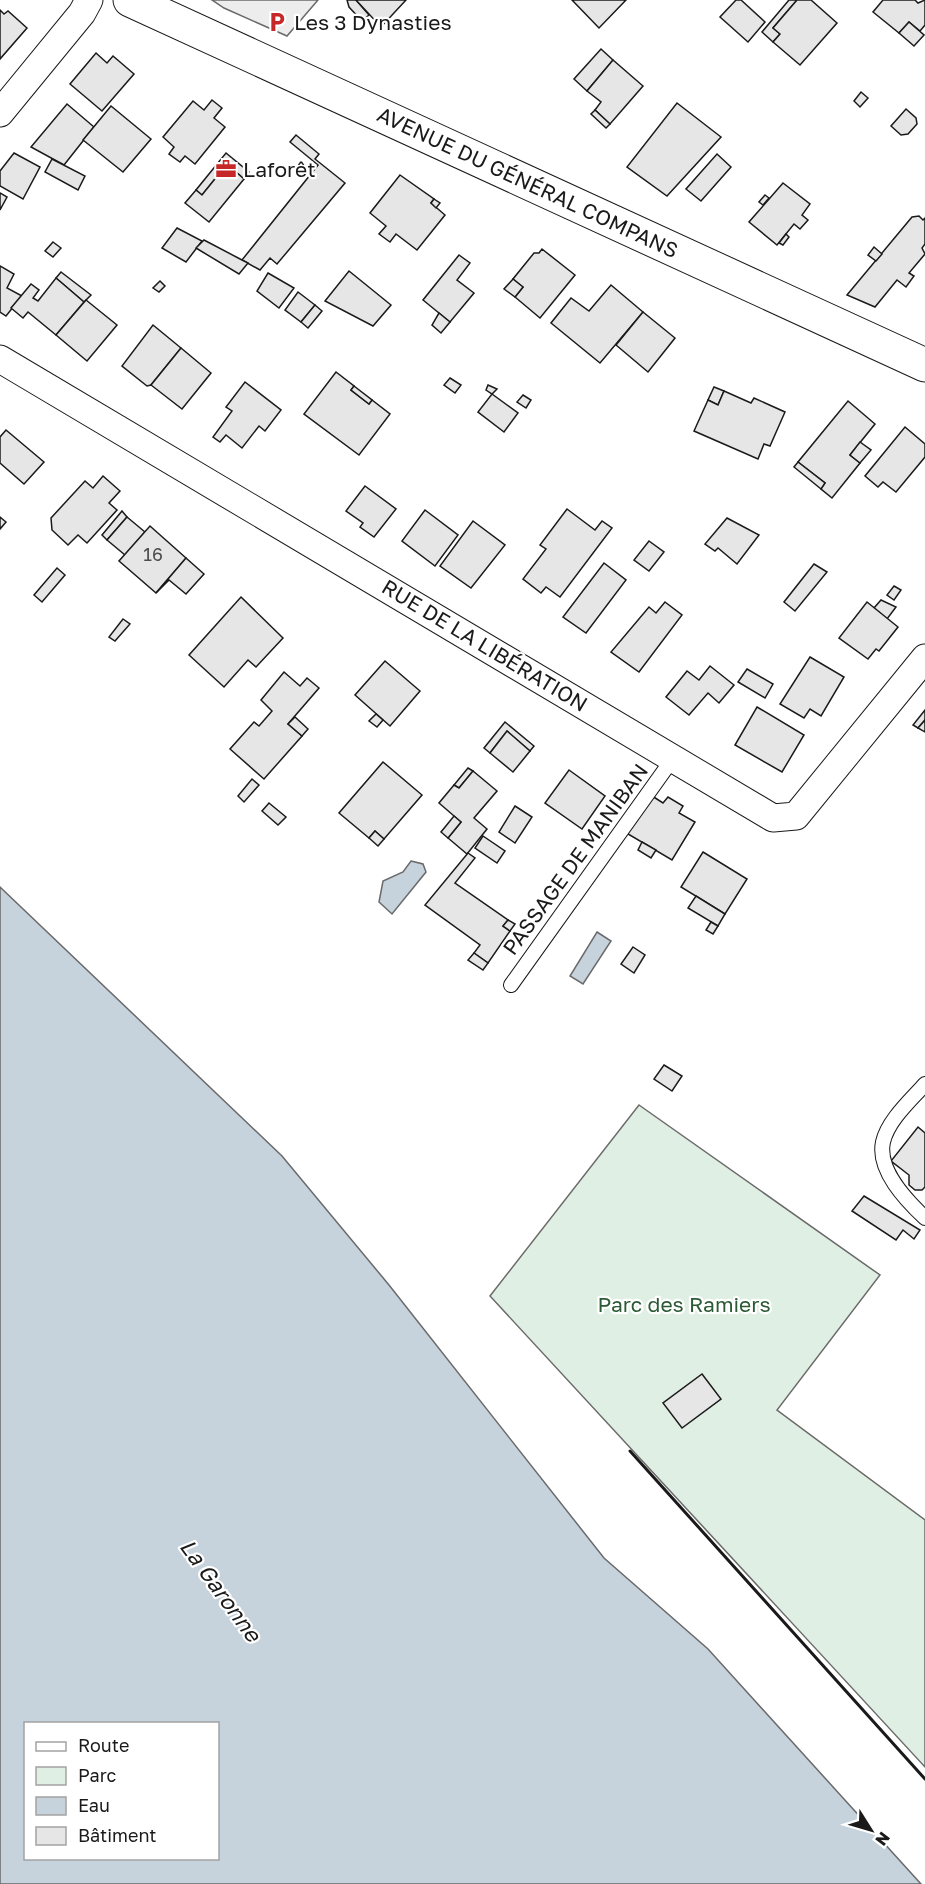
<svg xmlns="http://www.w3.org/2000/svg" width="925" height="1884" viewBox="0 0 925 1884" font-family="'Golos Text',sans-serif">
  <rect width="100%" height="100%" fill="#fff"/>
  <polygon fill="#e0efe3" stroke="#6a6a6a" stroke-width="1.5" points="639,1105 880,1275 777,1410 925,1520 925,1767 490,1296"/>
  <polygon fill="#ededed" stroke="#6a6a6a" stroke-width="1.5" points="212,0 318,0 287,36 224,8"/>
  <g fill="#c6d2dc" stroke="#6a6a6a" stroke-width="1.5" fill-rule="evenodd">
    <polygon points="411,861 423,864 426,872 392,914 379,902 383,881 403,872"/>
    <path d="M0 887 282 1156 389 1285 604 1558 708 1649 921 1884H0ZM26 1724H218V1858H26Z"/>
    <polygon points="597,932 611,941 583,984 570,976"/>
  </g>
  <g fill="#e6e6e6" stroke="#1a1a1a" stroke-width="1.5">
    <polygon points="347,0 356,0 369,15 362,21 349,7"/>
    <polygon points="356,0 406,0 381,27"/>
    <polygon points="572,0 626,0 599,28"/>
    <polygon points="736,0 741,0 765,22 748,42 720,17"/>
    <polygon points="789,0 797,0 773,28 780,34 773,42 762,32"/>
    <polygon points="797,0 811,0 837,23 800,65 773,42 780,34 773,28"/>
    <polygon points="883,0 915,0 918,3 925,0 925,25 920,31 909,22 899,33 873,12"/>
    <polygon points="0,10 4,14 8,11 27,28 0,59"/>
    <polygon points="909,22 924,35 914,46 899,33"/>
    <polygon points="601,49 613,60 587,91 574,79"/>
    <polygon points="96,53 107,63 113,56 134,74 102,111 70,84"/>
    <polygon points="613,60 643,86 610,124 595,110 601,102 587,91"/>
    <polygon points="861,92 868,98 860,107 854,101"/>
    <polygon points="212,100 222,108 214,118 225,127 195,164 185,156 180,162 169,154 174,147 163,137 193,101 204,110"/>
    <polygon points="677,103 721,137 667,196 627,167"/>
    <polygon points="67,104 94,127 64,165 31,147"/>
    <polygon points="111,106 151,139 123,172 83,140"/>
    <polygon points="906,109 916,118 917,124 908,134 901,135 891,126"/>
    <polygon points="595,110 610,124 606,128 591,114"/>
    <polygon points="296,135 319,154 315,159 345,183 277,264 270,258 260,270 242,260 318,165 290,142"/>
    <polygon points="14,153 40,167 23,199 0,186 0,171"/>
    <polygon points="226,153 249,172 244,179 227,164 202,195 196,190"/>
    <polygon points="717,154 731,167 701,201 686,189"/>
    <polygon points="52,159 85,176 78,190 45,172"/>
    <polygon points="227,164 244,179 209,222 185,203 196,190 202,195"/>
    <polygon points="400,175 434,199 431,203 445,215 417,250 396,234 390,242 379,234 386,226 370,213"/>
    <polygon points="783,183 810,204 802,215 808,220 800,229 794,224 777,245 749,222"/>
    <polygon points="0,193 7,197 0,210"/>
    <polygon points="765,195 769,198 763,205 759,202"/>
    <polygon points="434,199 440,203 436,208 431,203"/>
    <polygon points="919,216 923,220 925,218 925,244 922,248 925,254 909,273 914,276 906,287 897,280 875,307 847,295 912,217"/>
    <polygon points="177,228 202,241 186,262 162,248"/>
    <polygon points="786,234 789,237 783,245 779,243"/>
    <polygon points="204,240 242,260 248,263 239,274 196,248"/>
    <polygon points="53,242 61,248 53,257 45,251"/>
    <polygon points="874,247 882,254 876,261 868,255"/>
    <polygon points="542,249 575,275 540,318 515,297 523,287 513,279 534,253 539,253"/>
    <polygon points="459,255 470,263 457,280 474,293 450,322 423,300"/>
    <polygon points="0,266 14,274 7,288 22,296 6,316 0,312"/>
    <polygon points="349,271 391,305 373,326 325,301"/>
    <polygon points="61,272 91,295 84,302 56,278"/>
    <polygon points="268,273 294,288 279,308 257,291"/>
    <polygon points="56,278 84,302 56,335 28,312 23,318 11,308 31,284 39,290 33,298 38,301"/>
    <polygon points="513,279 523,287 515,297 504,289"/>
    <polygon points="160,281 165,286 159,292 153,288"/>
    <polygon points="611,285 643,312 600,363 551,323 571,298 589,311"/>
    <polygon points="298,292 315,305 301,322 285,310"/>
    <polygon points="86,300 117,325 87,361 56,335"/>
    <polygon points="315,305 322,311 308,328 301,322"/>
    <polygon points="643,312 675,338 648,372 616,345"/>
    <polygon points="439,313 450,322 441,333 432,325"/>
    <polygon points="153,325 181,348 151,385 147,386 122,366"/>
    <polygon points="181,348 211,373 182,409 151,385"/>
    <polygon points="336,372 354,386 351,390 369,404 372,400 390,414 359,455 304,414"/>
    <polygon points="450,378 461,385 455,393 444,385"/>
    <polygon points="245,382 281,410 265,431 259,426 242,448 226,435 220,442 213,437 232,411 226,407"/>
    <polygon points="488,385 497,389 492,394 486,390"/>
    <polygon points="354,386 372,400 369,404 351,390"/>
    <polygon points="714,387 724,391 718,405 708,400"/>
    <polygon points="724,391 751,403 754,398 785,412 770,446 764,444 758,459 694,431 708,400 718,405"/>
    <polygon points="492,394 518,413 504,432 478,412"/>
    <polygon points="523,395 531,400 526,408 517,402"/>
    <polygon points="848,401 875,424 850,455 860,463 832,498 821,489 825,483 798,462"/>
    <polygon points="905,427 925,444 925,457 896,492 883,482 878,487 865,476"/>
    <polygon points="6,430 44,462 24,484 0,463 0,437"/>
    <polygon points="860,442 871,450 860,463 850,455"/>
    <polygon points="798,462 825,483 821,489 794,467"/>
    <polygon points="103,476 120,491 109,503 117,510 87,543 78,535 68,545 52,530 51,518 85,481 93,488"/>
    <polygon points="365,486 396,509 374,537 360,527 363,523 346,511"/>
    <polygon points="567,509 595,530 602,521 612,528 560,597 546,587 541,593 523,579 546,549 540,545"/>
    <polygon points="425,510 458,535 435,566 402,541"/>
    <polygon points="122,511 127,517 107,540 102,535"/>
    <polygon points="0,517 6,522 0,529"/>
    <polygon points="127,517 145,532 125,555 107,540"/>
    <polygon points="727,518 759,535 737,564 718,548 715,551 705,544"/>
    <polygon points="473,521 505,545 471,588 440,566"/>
    <polygon points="150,526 186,558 156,593 119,561"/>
    <polygon points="649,541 664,552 649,571 634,560"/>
    <polygon points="186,558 204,574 186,594 169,580 156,593"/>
    <polygon points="604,563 626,580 586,633 563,617"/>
    <polygon points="814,564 827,572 795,611 784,602"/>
    <polygon points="57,568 65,575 42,602 34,595"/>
    <polygon points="894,586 901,590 894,600 887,595"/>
    <polygon points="241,597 283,638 256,667 248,660 224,687 189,655"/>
    <polygon points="881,600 896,607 887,619 874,608"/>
    <polygon points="665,602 682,615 639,672 611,652 649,607 656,613"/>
    <polygon points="867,602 898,627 879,651 876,649 868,659 839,638"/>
    <polygon points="123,619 130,624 115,641 109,637"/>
    <polygon points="810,657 844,677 821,716 810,709 804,718 780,704"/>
    <polygon points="385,661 420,691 390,726 355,695"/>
    <polygon points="710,666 734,685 719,703 708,693 689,715 666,697 687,671 699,680"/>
    <polygon points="747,669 773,684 765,698 738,682"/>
    <polygon points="284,672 300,686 307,678 319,688 288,724 302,736 264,779 230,749 254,722 259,726 272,711 261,700"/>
    <polygon points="757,707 804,735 782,772 735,745"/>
    <polygon points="925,710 925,720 918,728 913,725"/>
    <polygon points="376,714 383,720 377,727 369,721"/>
    <polygon points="295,717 308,729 302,736 288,724"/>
    <polygon points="925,720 925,732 918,728"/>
    <polygon points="505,722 534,746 530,751 507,731 490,753 484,748"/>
    <polygon points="507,731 530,751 513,772 490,753"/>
    <polygon points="383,762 422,795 384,839 375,831 369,838 339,813"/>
    <polygon points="468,768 473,771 459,788 454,785"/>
    <polygon points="569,770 605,796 582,829 545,803"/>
    <polygon points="473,771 497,791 474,818 487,829 467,854 448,838 461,822 439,803 454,785 459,788"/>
    <polygon points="252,779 259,785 244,802 238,796"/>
    <polygon points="649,794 663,803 668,797 683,806 679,813 695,822 672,860 623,831"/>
    <polygon points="269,803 286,817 278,825 262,811"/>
    <polygon points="515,806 532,817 515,843 499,832"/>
    <polygon points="454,816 461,822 448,838 441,832"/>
    <polygon points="375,831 384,839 378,846 369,838"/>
    <polygon points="483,836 505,851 497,863 475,848"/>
    <polygon points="642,842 656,850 651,858 638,850"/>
    <polygon points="703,852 747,879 725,914 681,887"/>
    <polygon points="468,853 475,858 455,883 508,920 503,926 510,931 488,963 474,953 480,945 425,905"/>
    <polygon points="696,896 725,914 718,926 688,908"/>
    <polygon points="508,920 515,924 510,931 503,926"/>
    <polygon points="711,922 718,926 713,934 706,930"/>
    <polygon points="633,947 645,955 634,973 621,964"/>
    <polygon points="474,953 488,963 483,970 468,960"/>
    <polygon points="664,1065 682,1076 672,1091 654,1079"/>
    <polygon points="918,1127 925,1133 925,1187 922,1190 915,1190 909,1185 909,1175 891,1161"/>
    <polygon points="864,1196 920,1230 914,1239 903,1230 896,1240 852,1211"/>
    <polygon points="702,1374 721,1399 682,1428 663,1403"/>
  </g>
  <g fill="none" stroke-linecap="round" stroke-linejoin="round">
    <g stroke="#1a1a1a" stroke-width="16">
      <g id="service">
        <polyline points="511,985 674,757"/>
        <path d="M925 1084C911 1100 888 1120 883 1142 877 1170 906 1200 925 1218"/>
      </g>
    </g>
    <g stroke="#1a1a1a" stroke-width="29">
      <g id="minor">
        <polyline points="0,113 82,13 89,0"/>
        <polyline points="0,359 773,818 796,816 925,658"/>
      </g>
    </g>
    <g stroke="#1a1a1a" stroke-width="35">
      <polyline id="secondary" points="130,0 925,365"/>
    </g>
    <use href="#service" stroke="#fff" stroke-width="14"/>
    <use href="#minor" stroke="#fff" stroke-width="27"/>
    <use href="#secondary" stroke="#fff" stroke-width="33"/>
    <polyline stroke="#1a1a1a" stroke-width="3" points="630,1451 925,1779"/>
  </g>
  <defs>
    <g id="parking-bare" transform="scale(1.62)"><path d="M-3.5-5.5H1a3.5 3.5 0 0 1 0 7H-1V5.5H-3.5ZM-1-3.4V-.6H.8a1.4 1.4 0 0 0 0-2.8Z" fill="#c62828" stroke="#fff" stroke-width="2.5" paint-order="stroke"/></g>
    <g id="office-bare" transform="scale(1.62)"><path d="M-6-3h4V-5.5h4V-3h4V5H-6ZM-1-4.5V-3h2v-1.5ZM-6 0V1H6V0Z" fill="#c62828" stroke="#fff" stroke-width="2.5" paint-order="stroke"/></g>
  </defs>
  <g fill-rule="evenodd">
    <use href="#parking-bare" x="277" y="22"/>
    <use href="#office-bare" x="226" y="169"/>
  </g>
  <g text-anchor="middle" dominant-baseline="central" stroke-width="4.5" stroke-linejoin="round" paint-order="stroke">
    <g font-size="18" fill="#4d4d4d">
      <text x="153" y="554">16</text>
    </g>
    <g font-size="21" fill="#1a1a1a" stroke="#fff" text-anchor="start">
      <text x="294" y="22">Les 3 Dynasties</text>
      <text x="243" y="169">Laforêt</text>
    </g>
    <g font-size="21" fill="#1a1a1a" stroke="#fff">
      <text transform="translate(528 182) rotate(25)">AVENUE DU GÉNÉRAL COMPANS</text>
      <text transform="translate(485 645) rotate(31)">RUE DE LA LIBÉRATION</text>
      <text transform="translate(575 859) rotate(-54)">PASSAGE DE MANIBAN</text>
    </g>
    <g font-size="21" fill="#2b5a34" stroke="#fff">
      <text x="684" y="1304">Parc des Ramiers</text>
    </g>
    <g font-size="22" font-style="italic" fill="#1a1a1a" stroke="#fff">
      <text transform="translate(221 1590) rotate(54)">La Garonne</text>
    </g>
  </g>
  <rect x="24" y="1722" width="195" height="138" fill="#ffffff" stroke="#a3a3a3" stroke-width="1.5"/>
  <rect x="36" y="1742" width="30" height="9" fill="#ffffff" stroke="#a3a3a3" stroke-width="1.5"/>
  <text x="78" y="1752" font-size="18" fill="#1a1a1a">Route</text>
  <rect x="36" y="1767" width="30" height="18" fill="#e0efe3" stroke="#a3a3a3" stroke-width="1.5"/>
  <text x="78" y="1782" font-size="18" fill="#1a1a1a">Parc</text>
  <rect x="36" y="1797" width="30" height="18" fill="#c6d2dc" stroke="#a3a3a3" stroke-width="1.5"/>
  <text x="78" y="1812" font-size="18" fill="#1a1a1a">Eau</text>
  <rect x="36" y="1827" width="30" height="18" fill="#e6e6e6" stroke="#a3a3a3" stroke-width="1.5"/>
  <text x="78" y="1842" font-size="18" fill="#1a1a1a">Bâtiment</text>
  <g transform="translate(871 1830) rotate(127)" stroke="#ffffff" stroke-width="4.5" paint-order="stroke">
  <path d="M0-4.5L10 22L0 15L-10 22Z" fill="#1a1a1a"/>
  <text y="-9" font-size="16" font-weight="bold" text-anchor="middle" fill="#1a1a1a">N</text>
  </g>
</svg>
